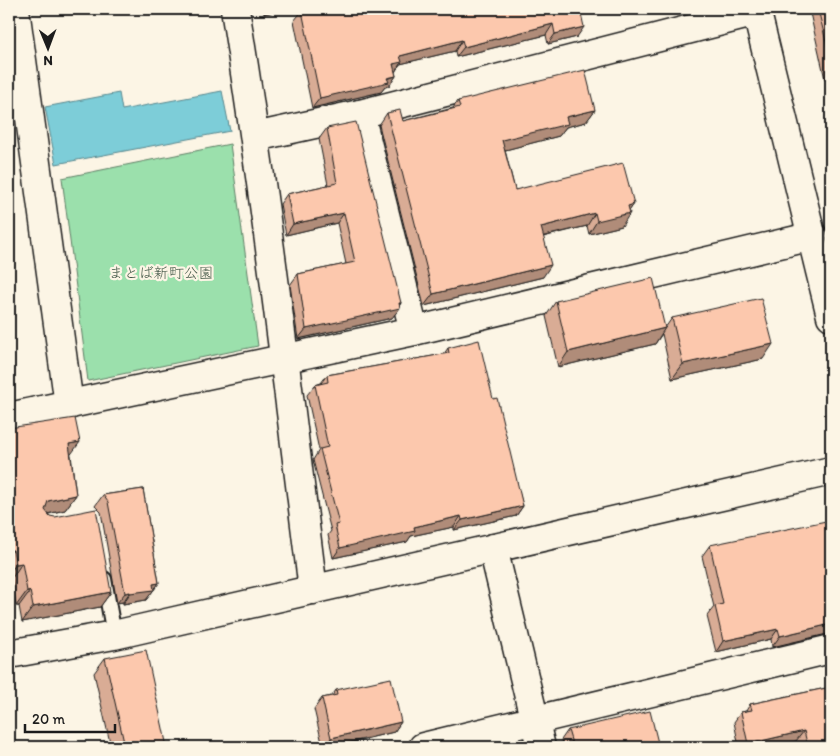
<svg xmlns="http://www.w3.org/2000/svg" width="840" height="756" viewBox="0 0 840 756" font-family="Itim,'Klee One',sans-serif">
  <rect width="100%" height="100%" fill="#fcf5e5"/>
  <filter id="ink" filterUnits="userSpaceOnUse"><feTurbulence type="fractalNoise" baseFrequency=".02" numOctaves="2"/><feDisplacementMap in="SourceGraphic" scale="10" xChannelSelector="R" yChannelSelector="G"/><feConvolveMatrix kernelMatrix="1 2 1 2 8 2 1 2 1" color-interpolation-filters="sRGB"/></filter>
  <g filter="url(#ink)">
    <polygon fill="#9be0ac" stroke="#5c7e64" points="230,144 258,346 88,381 62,178"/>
    <polygon fill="#7dcdd8" stroke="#56868d" points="222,91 230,131 56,164 45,107 119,93 122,110"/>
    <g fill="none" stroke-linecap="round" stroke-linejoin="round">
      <g stroke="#1c1c1c" stroke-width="18">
        <polyline id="lane" points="104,579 114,635"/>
      </g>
      <g stroke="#1c1c1c" stroke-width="31">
        <g id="street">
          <polyline points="15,9 69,405"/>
          <path d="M235 9C266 202 289 396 313 590"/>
          <polyline points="756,9 831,316"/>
          <polyline points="360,114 414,331"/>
          <polyline points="255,137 360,114 757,12"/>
          <polyline points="9,417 414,331 813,236"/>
          <polyline points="493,548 541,747"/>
          <polyline points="423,747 831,649"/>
        </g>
      </g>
      <g stroke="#1c1c1c" stroke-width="31">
        <polyline id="secondary" points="9,654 114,635 831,471"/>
      </g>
      <use href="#lane" stroke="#fcf5e5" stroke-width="14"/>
      <use href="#street" stroke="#fcf5e5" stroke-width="28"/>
      <use href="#secondary" stroke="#fcf5e5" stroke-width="28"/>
    </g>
    <g fill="#d9ac95" stroke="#1c1c1c">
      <polygon points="263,9 287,9 264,14"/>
      <polygon points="580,9 577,37 548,44 546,35 456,57 455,51 400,64 395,72 396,76 389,86 385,87 381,92 312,108 294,21 302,11"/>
      <polygon points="813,9 831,9 831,78 825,79 810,13"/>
      <polygon points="458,101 595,110 586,122 566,127 559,136 505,150 515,190 634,204 629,211 622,226 589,234 587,226 543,237 543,277 424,306 379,125 387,113 403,121 453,108"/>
      <polygon points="327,128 401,303 392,318 298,339 290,285 298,274 346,264 337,223 286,235 280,204 287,194 328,185 319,139"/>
      <polygon points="556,301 665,328 672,318 763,359 672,379 662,334 655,344 558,367 546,316"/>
      <polygon points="448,348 493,399 523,506 516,516 454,530 454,527 411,536 407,542 333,558 328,535 331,531 313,460 319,450 307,395 315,385 321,383 327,375 444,354"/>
      <polygon points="9,428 71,455 76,495 65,510 48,514 111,592 100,607 22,622 19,606 16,606 12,578 9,579"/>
      <polygon points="143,489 159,583 146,600 123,604 123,602 117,603 101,512 95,506 103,495"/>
      <polygon points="710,545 827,634 772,647 771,639 716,652 707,616 714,607 702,556"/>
      <polygon points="105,658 167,747 111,747 94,673"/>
      <polygon points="831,687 831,747 798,747 796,741 771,747 739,747 734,722 741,712 746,711 750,704"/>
      <polygon points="336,690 401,722 394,732 331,747 323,747 314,709 322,698 332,696"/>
      <polygon points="568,730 659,747 563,747 561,740"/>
    </g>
    <g fill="#b08c79" stroke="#1c1c1c">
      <polygon points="268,9 287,9 264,14"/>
      <polygon points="553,24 546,35 456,57 464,47"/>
      <polygon points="584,27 577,37 548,44 555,34"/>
      <polygon points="462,40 455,51 400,64 395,72 386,75 400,56"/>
      <polygon points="831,70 831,78 825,79"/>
      <polygon points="396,76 389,86 385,87 381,92 312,108 320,98"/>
      <polygon points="595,110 586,122 566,127 559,136 494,153 502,140 566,117"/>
      <polygon points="634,204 627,214 630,213 622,226 589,234 597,221 628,206"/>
      <polygon points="344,213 337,223 286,235 293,224"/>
      <polygon points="595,213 587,226 532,239 541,227"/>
      <polygon points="551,265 543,277 424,306 433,294"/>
      <polygon points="401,303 397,308 400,308 392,318 298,339 306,329"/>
      <polygon points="665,328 655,344 558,367 568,352"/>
      <polygon points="773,344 763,359 672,379 683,364"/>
      <polygon points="80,442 69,457 69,444"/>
      <polygon points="76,495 65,510 38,516 48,501"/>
      <polygon points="523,506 516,516 454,530 462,520"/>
      <polygon points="461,516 454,527 411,536 407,542 333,558 340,548 414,527"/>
      <polygon points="9,550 13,550 9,556"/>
      <polygon points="22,563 12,578 9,579 9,574 16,564"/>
      <polygon points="159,583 146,600 123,604 130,593 153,584"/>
      <polygon points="27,591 30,591 19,606 16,606"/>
      <polygon points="111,592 100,607 22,622 33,607"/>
      <polygon points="130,592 123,602 117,603 125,593"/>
      <polygon points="831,624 831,634 827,634 772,647 780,636"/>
      <polygon points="778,629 771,639 716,652 723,641"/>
      <polygon points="401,722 394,732 331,747 325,747 331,738"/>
      <polygon points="804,731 796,741 771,747 746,747 748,744"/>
    </g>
    <g fill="#fcc8ad" stroke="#1c1c1c">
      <polygon points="311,9 580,9 584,27 555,34 553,24 464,47 462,40 400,56 402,62 393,64 396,76 387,78 389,82 320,98 302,11"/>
      <polygon points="818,9 831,9 831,62"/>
      <polygon points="585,70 595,110 566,117 568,124 502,140 515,190 623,163 634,204 628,206 630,213 597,221 595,213 541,227 551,265 433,294 387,113 400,110 403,121 460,107 458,101"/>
      <polygon points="356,122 401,303 399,303 400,308 306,329 298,274 355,262 344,213 293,224 287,194 337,183 327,128"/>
      <polygon points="653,278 665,328 568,352 556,301"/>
      <polygon points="761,298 773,344 683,364 672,318"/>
      <polygon points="479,340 493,399 497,398 523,506 462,520 461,516 414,527 415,531 340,548 335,525 339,524 320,449 328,447 315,385 328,382 327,375 449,353 448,348"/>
      <polygon points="75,418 80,442 69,444 76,495 48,501 45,510 50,516 55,517 96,509 111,592 33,607 30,591 27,591 22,563 16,564 13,550 9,550 9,428"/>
      <polygon points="143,489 159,583 153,584 154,590 130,593 130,592 125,593 108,502 103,495"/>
      <polygon points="831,520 831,624 780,636 778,629 723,641 715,606 723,604 710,545"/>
      <polygon points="146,650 167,747 125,747 105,658"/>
      <polygon points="391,678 401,722 331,738 322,698 337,695 336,690"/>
      <polygon points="831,687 831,747 808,747 804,731 748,744 741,712 752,710 750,704"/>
      <polygon points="650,711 659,747 573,747 568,730"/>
    </g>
  </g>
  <g text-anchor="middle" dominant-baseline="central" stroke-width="4.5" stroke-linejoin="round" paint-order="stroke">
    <g font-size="15" fill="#425747" stroke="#fcf5e5">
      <text x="161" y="273">まとば新町公園</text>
    </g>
  </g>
  <rect width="840" height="756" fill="none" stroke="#fcf5e5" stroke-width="30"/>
  <rect x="15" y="15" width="810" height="726" fill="none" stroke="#1c1c1c" stroke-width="2" filter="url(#ink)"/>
  <g transform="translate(48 48) rotate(179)" stroke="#fcf5e5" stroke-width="4" paint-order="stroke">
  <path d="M0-4L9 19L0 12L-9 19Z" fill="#1c1c1c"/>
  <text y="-8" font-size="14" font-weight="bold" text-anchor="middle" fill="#1c1c1c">N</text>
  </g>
  <path d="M25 724v8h90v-8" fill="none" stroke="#1c1c1c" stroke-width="2.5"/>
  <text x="32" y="724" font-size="15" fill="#1c1c1c" stroke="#fcf5e5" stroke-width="4" paint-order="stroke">20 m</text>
</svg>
